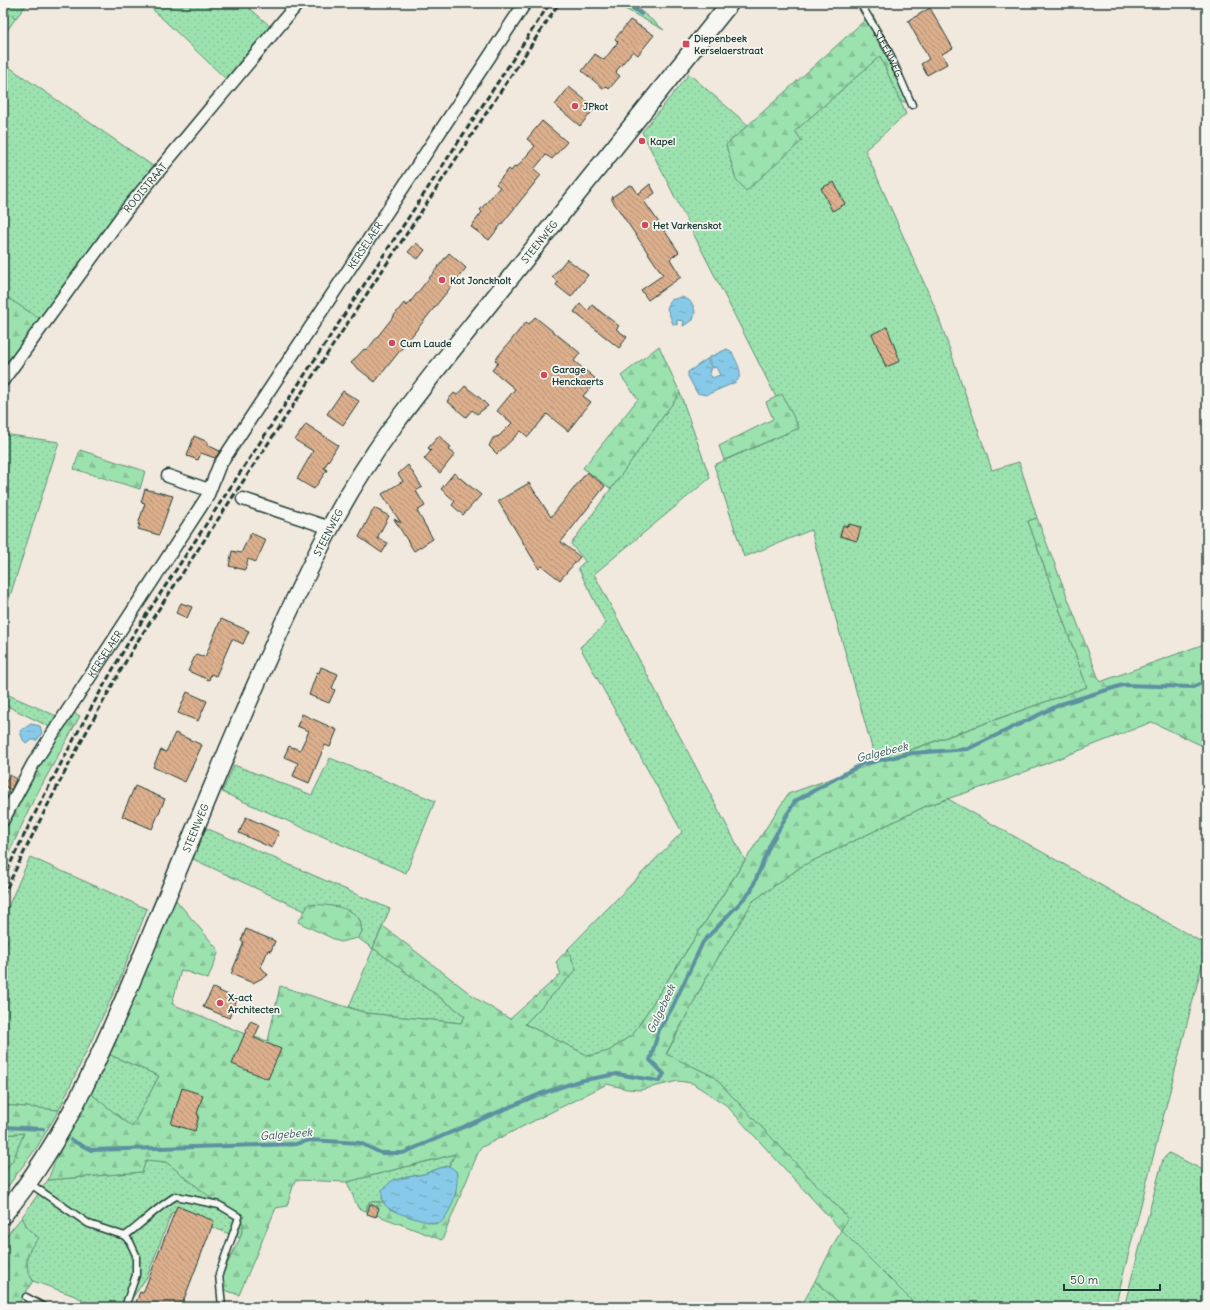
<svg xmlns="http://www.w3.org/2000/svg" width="1210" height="1310" viewBox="0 0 1210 1310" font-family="Delius,sans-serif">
  <defs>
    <pattern id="grass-dots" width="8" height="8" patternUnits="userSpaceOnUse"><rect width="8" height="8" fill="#9ce2af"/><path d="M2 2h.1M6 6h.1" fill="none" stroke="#86c397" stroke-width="1.8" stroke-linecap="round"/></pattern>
    <pattern id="forest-firs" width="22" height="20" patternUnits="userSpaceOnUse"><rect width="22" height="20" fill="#9ce2af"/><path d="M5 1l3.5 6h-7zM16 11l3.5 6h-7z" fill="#86c397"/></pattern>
    <pattern id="water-ripples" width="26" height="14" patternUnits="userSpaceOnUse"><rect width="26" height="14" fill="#87c9e8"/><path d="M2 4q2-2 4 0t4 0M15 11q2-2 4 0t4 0" fill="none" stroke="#6ea4bd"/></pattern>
    <pattern id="building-back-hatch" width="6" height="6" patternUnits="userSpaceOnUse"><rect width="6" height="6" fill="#dcaf8d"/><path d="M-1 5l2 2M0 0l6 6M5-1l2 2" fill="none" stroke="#b29074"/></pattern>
  </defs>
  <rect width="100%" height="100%" fill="#f1e8de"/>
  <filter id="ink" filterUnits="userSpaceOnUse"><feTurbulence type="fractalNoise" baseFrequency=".025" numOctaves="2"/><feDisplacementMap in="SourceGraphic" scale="8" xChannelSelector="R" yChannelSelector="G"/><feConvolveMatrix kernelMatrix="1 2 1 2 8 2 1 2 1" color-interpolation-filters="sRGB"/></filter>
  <g filter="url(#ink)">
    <g fill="url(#grass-dots)" stroke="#5e9072">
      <polygon points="3,3 28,3 16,18 3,10"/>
      <polygon points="146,3 244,3 270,26 227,80"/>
      <polygon points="880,56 906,114 865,150 936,310 992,470 1019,462 1037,518 1028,521 1087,687 876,762 811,530 744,557 714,465 799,428 782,395 776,397 642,132 689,74 748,125 726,145 801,142 795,131"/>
      <polygon points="3,63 153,166 100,236 42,320 3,295"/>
      <polygon points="680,393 710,478 594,574 745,860 633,1034 609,1051 589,1056 525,1024 576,970 568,949 682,832 580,647 606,624 578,568 585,561 571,544"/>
      <polygon points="3,434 59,442 3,618"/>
      <polygon points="4,693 59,717 52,728 3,704"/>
      <polygon points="330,758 435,801 406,873 222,792 234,765 312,795"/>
      <polygon points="948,799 1207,945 1115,1307 918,1307 841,1230 848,1218 713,1076 666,1055 711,969 753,901 802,866 926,806"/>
      <polygon points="206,828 390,909 373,948 465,1016 461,1023 366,1013 349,1007 373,949 358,938 362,932 360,920 350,911 309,904 305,911 193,859"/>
      <polygon points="30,857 147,909 120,979 59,1110 3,1105 3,953 8,940 3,938 3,918"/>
      <polygon points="108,1054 159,1076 132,1127 90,1093"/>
      <polygon points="24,1133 13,1160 3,1173 3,1135"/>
      <polygon points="1169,1153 1207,1172 1207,1307 1124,1307 1163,1159"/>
      <polygon points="456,1154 449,1166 440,1168 424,1174 401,1178 382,1197 383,1202 369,1202 366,1211 358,1208 347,1182"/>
      <path d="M146 1160 166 1162 244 1224 240 1238 172 1212 147 1277 126 1307H96L75 1296 33 1281C23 1263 25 1252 39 1238L28 1229 22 1217 48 1180 142 1172Z"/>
      <polygon points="815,1281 844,1307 801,1307"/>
    </g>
    <g fill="url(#forest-firs)" stroke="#5e9072">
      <polygon points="614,3 631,3 664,30"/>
      <polygon points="3,10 16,18 3,36"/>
      <polygon points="873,15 916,104 900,101 880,56 795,131 802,141 746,191 736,179 726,145 865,20"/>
      <polygon points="3,295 42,320 3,383"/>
      <polygon points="659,346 680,393 611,489 583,468 638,399 621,376"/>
      <polygon points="782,394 799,428 724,460 719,446 773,419 766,402"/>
      <polygon points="80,450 145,471 140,489 74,469"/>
      <polygon points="1037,518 1100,682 1207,643 1207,748 1152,722 1004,780 926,806 802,866 753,901 711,969 666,1054 713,1076 848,1218 841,1230 918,1307 844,1307 815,1281 841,1230 726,1105 692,1083 678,1081 640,1090 627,1089 607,1084 480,1148 442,1240 366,1211 369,1202 383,1202 389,1209 435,1224 444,1219 449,1166 455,1154 347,1182 295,1180 287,1206 276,1208 239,1295 216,1287 240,1238 244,1224 166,1162 146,1160 142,1172 48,1180 55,1161 90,1093 132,1127 159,1076 108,1054 175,899 219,951 208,979 181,970 172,1004 245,1034 268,1041 280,986 366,1013 461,1023 465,1016 373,948 383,926 477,999 510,1019 561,974 556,962 568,949 576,970 525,1024 589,1056 609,1051 633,1034 788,794 1087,687 1028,521"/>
      <polygon points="72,712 80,716 33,801 3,866 3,828 13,808"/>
      <path d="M309 904C324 905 350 905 359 919 361 922 361 928 362 932L358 938 340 942 298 922Z"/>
      <polygon points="3,1105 59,1110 37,1147 3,1193 3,1173 13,1160 24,1133 3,1135"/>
      <path d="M22 1217 28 1229 39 1238C25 1252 23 1263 33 1281L16 1307H3V1240Z"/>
    </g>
    <g fill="url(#water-ripples)" stroke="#5d91a0">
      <path d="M681 297C690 299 694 304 695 313L693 320 683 326 684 321 677 320V325L673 324 667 308 671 300Z"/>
      <path d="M727 349 732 352C736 362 745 373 736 382L706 395 697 393 688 376V372L707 359 712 369 709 371 712 378 720 375 716 367 713 368 708 358Z"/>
      <polygon points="31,724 40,726 42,733 37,740 32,740 27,744 23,740 20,731"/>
      <path d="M449 1166 456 1171C460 1185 452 1213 440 1223 433 1225 393 1213 387 1207 382 1203 382 1196 382 1190L393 1180 424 1174 440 1168Z"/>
    </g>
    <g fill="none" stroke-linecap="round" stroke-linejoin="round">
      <g stroke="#5d91a0" stroke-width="4">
        <polyline points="626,3 641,14"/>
        <polyline points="3,1127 43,1129"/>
        <polyline points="71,1140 91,1150 296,1144 310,1140 360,1143 381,1153 403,1153 540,1094 579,1081 617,1074 659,1081 664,1074 650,1060 659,1030 672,1008 703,942 751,891 770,845 795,801 862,764 913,753 968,749 1061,704 1123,685 1193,687 1207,681"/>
      </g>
    </g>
    <g fill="url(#building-back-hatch)" stroke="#1f3d34">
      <polygon points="930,8 953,48 942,54 947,64 927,75 921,64 929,59 908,21"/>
      <polygon points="630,20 654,35 638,55 633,51 617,70 616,73 620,76 609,89 606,86 604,89 582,71 595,54 604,60 618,42 615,39"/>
      <polygon points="569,87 595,108 580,126 555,105"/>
      <polygon points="542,121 567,142 552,159 546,155 534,169 541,175 489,240 471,227 482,212 480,210 500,187 496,184 509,169 511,171 515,166 517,167 535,146 527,139"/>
      <polygon points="834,182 845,204 832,211 821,188"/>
      <polygon points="650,184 655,193 644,201 679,252 670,259 681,277 648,300 641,290 663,275 612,200 612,197 630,185 633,186 638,194"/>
      <polygon points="416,243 425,250 418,259 408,252"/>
      <polygon points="449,253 466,268 375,382 351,363 364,349 367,350 404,303 407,306"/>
      <polygon points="567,259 588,275 571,297 556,285 558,282 552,277"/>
      <polygon points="580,304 588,311 592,305 619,326 616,329 627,337 619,348 574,312"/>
      <polygon points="535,317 580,353 574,361 597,380 583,396 591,402 568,431 547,414 528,437 521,431 497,454 489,446 493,438 499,436 512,423 497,411 515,389 492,370 498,363 495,360 526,322 529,324"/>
      <polygon points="887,327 900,361 886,367 872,334"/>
      <polygon points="465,386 480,398 488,406 477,414 472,410 466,417 447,401 454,393 457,395"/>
      <polygon points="343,391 359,401 343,425 327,414"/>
      <polygon points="306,424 338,445 324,468 327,470 314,489 297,479 313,451 295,440"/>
      <polygon points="194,436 208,442 207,445 220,451 215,458 201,453 198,460 187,456"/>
      <polygon points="439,436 451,447 449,450 455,454 440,473 424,459 431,451 428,448"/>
      <polygon points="408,465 422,487 416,491 425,506 417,511 433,539 414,551 394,519 401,523 382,494 403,481 398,474"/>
      <polygon points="587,472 605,486 561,542 580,557 560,580 542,566 539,569 498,501 529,483 551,517"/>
      <polygon points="454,473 481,495 463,515 452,505 455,501 441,489"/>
      <polygon points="145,489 173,496 159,535 138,529 140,525 138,525 145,503 141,502"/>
      <polygon points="374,508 389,516 377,538 388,543 382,553 359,537"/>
      <polygon points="849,524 861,527 857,541 840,536 843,525 848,527"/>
      <polygon points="251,533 266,540 256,562 248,559 245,570 229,566 232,551 241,553"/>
      <polygon points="181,603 192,607 187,618 176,613"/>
      <polygon points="221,619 249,631 243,644 232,639 216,676 211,674 209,680 188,671 196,654 205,657"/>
      <polygon points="321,667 338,674 332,688 335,690 329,703 309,695 317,672 319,673"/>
      <polygon points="187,692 207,701 198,721 178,713"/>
      <polygon points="302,714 337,730 330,747 325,745 309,783 293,776 298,763 284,757 289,746 300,750 309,731 297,726"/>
      <polygon points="175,733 202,745 185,782 153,767 161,750 166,752"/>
      <polygon points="10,775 16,779 11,790 3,785"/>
      <polygon points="135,786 165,799 152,829 122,816"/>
      <polygon points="246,817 279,832 272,848 239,833"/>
      <polygon points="246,929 275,941 271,951 268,950 261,967 268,975 253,983 231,974 244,942 241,941"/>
      <polygon points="213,988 237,999 229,1018 203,1007"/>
      <polygon points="250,1021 260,1025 254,1038 281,1049 268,1079 232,1064"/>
      <polygon points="182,1088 203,1095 197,1114 199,1115 195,1131 171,1124"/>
      <polygon points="370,1204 379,1208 376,1217 367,1214"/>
      <polygon points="177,1206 214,1221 181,1307 134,1307 140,1292 143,1293"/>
    </g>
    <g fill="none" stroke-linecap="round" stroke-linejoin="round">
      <g stroke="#1f3d34" stroke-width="9">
        <g id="lane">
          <path id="s1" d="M860 3 888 50 912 105"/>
          <polyline points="29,1183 89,1224 125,1236 130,1242 136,1255 136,1275 125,1307"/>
          <path d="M125 1236C143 1223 157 1207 176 1196L219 1205 239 1217 219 1274 222 1307"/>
          <polyline points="26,1297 44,1307"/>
        </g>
      </g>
      <g stroke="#1f3d34" stroke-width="15">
        <g id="street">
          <path id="s2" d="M3 380 127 209 298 3"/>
          <polyline points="168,476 209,490"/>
          <polyline points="243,499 330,528"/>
          <path id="s3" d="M3 820 33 764 207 497 219 466 525 3"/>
        </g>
      </g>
      <g stroke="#1f3d34" stroke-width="20">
        <g id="secondary">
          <path id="s4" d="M3 1215C72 1134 117 1016 158 918 212 789 264 656 328 532 373 442 440 366 502 288 578 193 654 98 730 3"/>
        </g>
      </g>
      <use href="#lane" stroke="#f6f6f2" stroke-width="6"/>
      <use href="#street" stroke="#f6f6f2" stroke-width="12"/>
      <use href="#secondary" stroke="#f6f6f2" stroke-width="17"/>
      <g stroke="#1f3d34" stroke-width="3" stroke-dasharray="6 3" stroke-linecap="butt">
        <path d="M3 879C42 796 85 717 131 638L550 3"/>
        <path d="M3 896C44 809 89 725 137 642L559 3"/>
      </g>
    </g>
  </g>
  <g fill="#d1495b" stroke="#f6f6f2" stroke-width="1.5">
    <rect x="682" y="40" width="8" height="8" rx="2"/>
    <circle cx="575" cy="106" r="4"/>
    <circle cx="642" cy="141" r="4"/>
    <circle cx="645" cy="225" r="4"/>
    <circle cx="442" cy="280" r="4"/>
    <circle cx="392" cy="343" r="4"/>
    <circle cx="544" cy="375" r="4"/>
    <circle cx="220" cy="1003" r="4"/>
  </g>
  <g text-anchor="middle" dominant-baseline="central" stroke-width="3.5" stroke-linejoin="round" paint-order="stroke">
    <g font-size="10" font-weight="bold" fill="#1f3d34" stroke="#f6f6f2" text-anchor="start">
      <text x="694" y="38">Diepenbeek<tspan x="694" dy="12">Kerselaerstraat</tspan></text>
      <text x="583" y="106">JPkot</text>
      <text x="650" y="141">Kapel</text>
      <text x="653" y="225">Het Varkenskot</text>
      <text x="450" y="280">Kot Jonckholt</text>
      <text x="400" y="343">Cum Laude</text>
      <text x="552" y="369">Garage<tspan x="552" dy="12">Henckaerts</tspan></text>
      <text x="228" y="997">X-act<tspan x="228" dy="12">Architecten</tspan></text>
    </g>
    <g font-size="10" fill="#1f3d34" stroke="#f6f6f2">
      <text stroke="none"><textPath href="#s1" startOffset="58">STEENWEG</textPath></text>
      <text stroke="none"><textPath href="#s2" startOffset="239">ROOISTRAAT</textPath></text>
      <text stroke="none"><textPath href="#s4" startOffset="1118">STEENWEG</textPath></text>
      <text stroke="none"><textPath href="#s3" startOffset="680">KERSELAER</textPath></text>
      <text stroke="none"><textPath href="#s4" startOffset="758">STEENWEG</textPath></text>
      <text stroke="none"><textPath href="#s3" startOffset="195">KERSELAER</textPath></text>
      <text stroke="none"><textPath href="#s4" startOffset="434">STEENWEG</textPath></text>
    </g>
    <g font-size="11" font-style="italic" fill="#345958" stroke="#f6f6f2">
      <text transform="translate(882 752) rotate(-14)">Galgebeek</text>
      <text transform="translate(661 1009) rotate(-65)">Galgebeek</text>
      <text transform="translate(286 1134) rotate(-5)">Galgebeek</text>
    </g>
  </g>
  <rect width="1210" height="1310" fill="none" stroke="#f6f6f2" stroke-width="16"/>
  <rect x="8" y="8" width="1194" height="1294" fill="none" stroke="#1f3d34" stroke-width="1.5" filter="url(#ink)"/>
  <path d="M1064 1284v6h96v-6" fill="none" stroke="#1f3d34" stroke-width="2"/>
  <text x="1070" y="1284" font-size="12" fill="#1f3d34" stroke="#f6f6f2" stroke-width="3" paint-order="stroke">50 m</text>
</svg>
